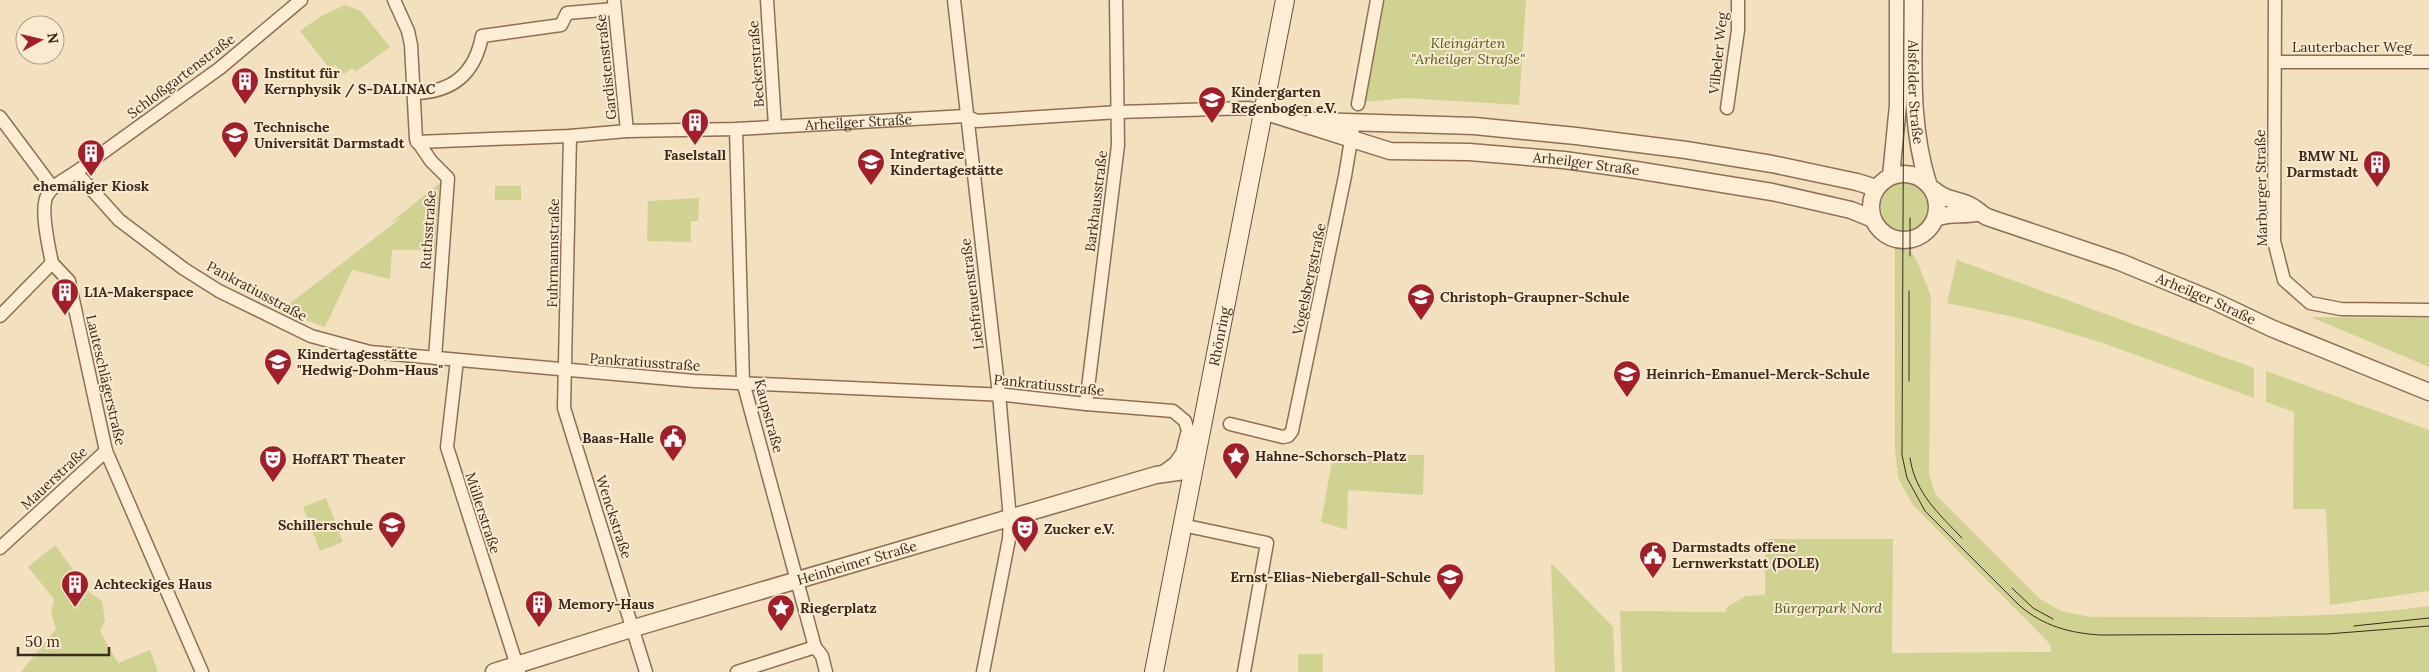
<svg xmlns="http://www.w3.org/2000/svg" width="2429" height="672" viewBox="0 0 2429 672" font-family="Lora,serif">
  <rect width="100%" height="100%" fill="#f3e0bf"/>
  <g fill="#d0d292">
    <polygon points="1381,0 1526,0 1519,105 1406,98 1365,102"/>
    <polygon points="345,5 361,11 390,47 355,72 352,68 344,74 335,65 330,69 300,31 321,16"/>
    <circle cx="1906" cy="207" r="25"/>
    <polygon points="440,183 435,250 392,250 390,279 352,270 325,327 280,311 401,218 390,223"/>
    <rect x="495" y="186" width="26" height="14"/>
    <polygon points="699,198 698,221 691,221 691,242 647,241 648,201"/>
    <path d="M1895 243 1907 246 1917 261 1931 296 1929 474 1935 494 2040 599 2061 611 2091 617C2204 616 2317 621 2429 606V672H1622L1620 611 1726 612 1727 607 1746 596 1765 595V539H1893L1892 653 2051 652V645L1913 505 1898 478 1895 448Z"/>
    <polygon points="1957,260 2254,368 2254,398 2103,343 2023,319 1947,303"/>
    <polygon points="2311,317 2429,318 2429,367"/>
    <polygon points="2266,371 2429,430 2429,591 2330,605 2326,509 2293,509 2294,412 2266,402"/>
    <polygon points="1333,455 1424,455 1423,495 1348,490 1347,530 1321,522"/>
    <polygon points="326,498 343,542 320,551 303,507"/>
    <polygon points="55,545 90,593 102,601 105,621 100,631 118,663 150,650 158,672 21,672 56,629 51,613 54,599 28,567"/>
    <polygon points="1551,563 1613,627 1615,672 1555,672"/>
    <rect x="1298" y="654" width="25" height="18"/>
  </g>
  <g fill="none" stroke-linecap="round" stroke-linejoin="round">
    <g stroke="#8e6f55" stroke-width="15">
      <g id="minor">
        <polyline points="394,0 408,31 411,45 416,139 431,161 448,178 435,358"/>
        <polyline points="614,0 627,131"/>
        <polyline points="767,0 775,126"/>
        <polyline points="954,0 999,394 1010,519 1009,539 983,672"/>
        <polyline points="2275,0 2274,241 2284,280 2310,303 2341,309 2429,310"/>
        <polyline points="2275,62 2429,62"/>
        <path d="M415 93C453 92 475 73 482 36L561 25 567 13 614 9"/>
        <polyline points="1358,104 1377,0"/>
        <polyline points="1727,108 1738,30 1738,0"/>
        <polyline points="0,117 53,188"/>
        <polyline points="736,129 743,382 815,647 822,656 826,672"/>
        <polyline points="570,136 564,408 646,672"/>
        <path id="s1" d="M417 142 570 136 627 131 736 129 966 116 977 121 1119 112 1249 108 1263 111"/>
        <polyline points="76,172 220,68 301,0"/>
        <path d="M52 263C49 248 39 206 48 194 54 184 66 179 76 172L119 220 184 269 219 291 311 336 370 352 694 381 1006 395 1086 404 1173 411 1185 421 1189 434"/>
        <polyline points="52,263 69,281 106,451 202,672"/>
        <polyline points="0,316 52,263"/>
        <polyline points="457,360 447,447 519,672"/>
        <polyline points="1086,404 1118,145 1116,0"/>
        <polyline points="1230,424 1283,437 1288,436 1292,431 1345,176 1354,122"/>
        <polyline points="1182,525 1267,543 1244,672"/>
        <polyline points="0,548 106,451"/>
        <polyline points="737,672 815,647"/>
      </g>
    </g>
    <g stroke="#8e6f55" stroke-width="19">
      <g id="tertiary">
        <path id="s2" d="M1914 0C1914 62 1909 123 1928 183"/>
        <path id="s3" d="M1263 111 1390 151 1469 152 1564 160 1636 170 1772 192 1851 210 1873 219"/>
        <polyline points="1313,121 1474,126 1576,136 1686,150 1772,164 1857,182 1876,188"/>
        <circle cx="1904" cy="207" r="33"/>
        <polyline points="1891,176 1898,105 1898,0"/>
        <path id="s4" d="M1934 190C1948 202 1957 198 1971 206 1977 209 1981 214 1987 217L2120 262 2212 300 2271 328 2429 392"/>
        <path d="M1936 218C1951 212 1962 216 1977 213"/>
        <polyline points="1165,473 1176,465 1184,454 1189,434"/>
        <path id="s5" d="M494 672 634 628 1156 475 1192 470"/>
      </g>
    </g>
    <g stroke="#705039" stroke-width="20">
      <g id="secondary">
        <path id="s6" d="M1154 672 1285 0"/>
      </g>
    </g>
    <use href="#minor" stroke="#fdedd4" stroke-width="12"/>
    <use href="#tertiary" stroke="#fdedd4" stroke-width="16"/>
    <use href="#secondary" stroke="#fdedd4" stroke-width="18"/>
    <g stroke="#3c291b" stroke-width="1">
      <path d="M1904 0 1902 455 1907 478 1925 511 2020 606C2044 626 2069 633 2100 635L2327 634 2429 626"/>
      <polyline points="1910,256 1910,218"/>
      <polyline points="1909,381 1909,291"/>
      <path d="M1910 458C1915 493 1939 514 1962 538"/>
      <polyline points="2012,588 2033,608 2053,619"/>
      <polyline points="2354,626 2429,618"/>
    </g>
  </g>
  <defs>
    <g id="building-pin" transform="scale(1.4375)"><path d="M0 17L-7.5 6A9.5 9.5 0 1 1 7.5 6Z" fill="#a41e2a" stroke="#f9ead0"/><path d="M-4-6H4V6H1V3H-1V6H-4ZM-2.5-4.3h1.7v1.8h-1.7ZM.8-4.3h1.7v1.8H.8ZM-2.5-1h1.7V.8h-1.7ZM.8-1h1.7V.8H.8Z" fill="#fff"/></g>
    <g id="school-pin" transform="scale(1.4375)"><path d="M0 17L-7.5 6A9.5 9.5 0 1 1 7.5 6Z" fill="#a41e2a" stroke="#f9ead0"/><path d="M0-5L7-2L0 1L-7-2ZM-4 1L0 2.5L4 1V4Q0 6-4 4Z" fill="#fff"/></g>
    <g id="university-pin" transform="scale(1.4375)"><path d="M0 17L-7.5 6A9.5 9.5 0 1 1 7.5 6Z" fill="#a41e2a" stroke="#f9ead0"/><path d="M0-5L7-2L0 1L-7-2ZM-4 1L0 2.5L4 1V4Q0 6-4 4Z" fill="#fff"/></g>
    <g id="civic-pin" transform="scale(1.4375)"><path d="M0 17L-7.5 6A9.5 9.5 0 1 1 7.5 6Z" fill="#a41e2a" stroke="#f9ead0"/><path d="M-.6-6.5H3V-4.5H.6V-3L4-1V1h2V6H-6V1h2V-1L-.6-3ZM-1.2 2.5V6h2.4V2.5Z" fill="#fff"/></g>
    <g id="sight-pin" transform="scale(1.4375)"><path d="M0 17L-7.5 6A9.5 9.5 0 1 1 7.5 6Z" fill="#a41e2a" stroke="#f9ead0"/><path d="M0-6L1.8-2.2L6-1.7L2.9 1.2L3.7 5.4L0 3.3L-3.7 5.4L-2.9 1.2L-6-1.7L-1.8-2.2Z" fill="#fff"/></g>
    <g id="theatre-pin" transform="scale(1.4375)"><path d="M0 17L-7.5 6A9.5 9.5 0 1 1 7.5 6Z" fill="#a41e2a" stroke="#f9ead0"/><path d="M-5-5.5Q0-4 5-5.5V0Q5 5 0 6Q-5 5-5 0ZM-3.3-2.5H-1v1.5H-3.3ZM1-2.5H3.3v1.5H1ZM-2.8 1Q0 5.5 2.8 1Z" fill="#fff"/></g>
  </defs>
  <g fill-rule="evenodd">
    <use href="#building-pin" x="245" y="81"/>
    <use href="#school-pin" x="1212" y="100"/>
    <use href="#building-pin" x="695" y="122"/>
    <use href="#university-pin" x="235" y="135"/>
    <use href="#building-pin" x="91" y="153"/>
    <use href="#school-pin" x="871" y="162"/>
    <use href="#building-pin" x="2377" y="164"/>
    <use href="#building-pin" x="65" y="292"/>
    <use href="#school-pin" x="1421" y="297"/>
    <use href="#school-pin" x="278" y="362"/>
    <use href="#school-pin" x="1627" y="374"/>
    <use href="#civic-pin" x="673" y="438"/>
    <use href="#sight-pin" x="1236" y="456"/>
    <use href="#theatre-pin" x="273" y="459"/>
    <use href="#school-pin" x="392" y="525"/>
    <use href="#theatre-pin" x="1025" y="529"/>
    <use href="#civic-pin" x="1653" y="555"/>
    <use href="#school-pin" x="1450" y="577"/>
    <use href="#building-pin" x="75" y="584"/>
    <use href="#building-pin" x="539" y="604"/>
    <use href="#sight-pin" x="781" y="608"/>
  </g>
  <g text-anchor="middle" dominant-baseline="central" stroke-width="4" stroke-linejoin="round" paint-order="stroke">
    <g font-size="14" font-style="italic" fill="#515b20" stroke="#f9ead0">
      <text x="1468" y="43">Kleingärten<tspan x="1468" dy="16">"Arheilger Straße"</tspan></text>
      <text x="1828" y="608">Bürgerpark Nord</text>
    </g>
    <g font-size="14" fill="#3c291b" stroke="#f9ead0">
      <text x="2352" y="47">Lauterbacher Weg</text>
      <text transform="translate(1718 53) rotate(-84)">Vilbeler Weg</text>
      <text transform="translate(756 64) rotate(-94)">Beckerstraße</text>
      <text transform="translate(606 67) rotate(-96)">Gardistenstraße</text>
      <text transform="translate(181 76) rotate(-37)">Schloßgartenstraße</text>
      <text stroke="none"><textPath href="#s2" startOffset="92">Alsfelder Straße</textPath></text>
      <text stroke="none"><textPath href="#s1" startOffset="442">Arheilger Straße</textPath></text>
      <text stroke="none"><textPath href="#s3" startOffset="330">Arheilger Straße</textPath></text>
      <text transform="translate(2261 188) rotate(-91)">Marburger Straße</text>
      <text transform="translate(1096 201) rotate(-83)">Barkhausstraße</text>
      <text transform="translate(428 230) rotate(-86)">Ruthsstraße</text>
      <text transform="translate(553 253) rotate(-89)">Fuhrmannstraße</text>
      <text transform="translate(1309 279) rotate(-78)">Vogelsbergstraße</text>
      <text transform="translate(257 291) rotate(28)">Pankratiusstraße</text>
      <text transform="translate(972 294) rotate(-97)">Liebfrauenstraße</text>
      <text stroke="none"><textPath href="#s4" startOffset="294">Arheilger Straße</textPath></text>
      <text stroke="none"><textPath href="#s6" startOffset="342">Rhönring</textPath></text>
      <text transform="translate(645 362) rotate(4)">Pankratiusstraße</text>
      <text transform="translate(106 380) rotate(77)">Lauteschlägerstraße</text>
      <text transform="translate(1049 385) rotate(6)">Pankratiusstraße</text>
      <text transform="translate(769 416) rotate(75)">Kaupstraße</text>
      <text transform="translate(54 478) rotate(-43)">Mauerstraße</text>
      <text transform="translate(483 513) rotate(72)">Müllerstraße</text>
      <text transform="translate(614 517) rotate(72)">Wenckstraße</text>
      <text stroke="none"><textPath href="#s5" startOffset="379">Heinheimer Straße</textPath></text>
    </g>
    <g font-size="14" font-weight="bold" fill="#3c291b" stroke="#f9ead0" text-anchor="start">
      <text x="264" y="73">Institut für<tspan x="264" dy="16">Kernphysik / S-DALINAC</tspan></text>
      <text x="1231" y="92">Kindergarten<tspan x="1231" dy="16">Regenbogen e.V.</tspan></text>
      <text x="254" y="127">Technische<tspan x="254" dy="16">Universität Darmstadt</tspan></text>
      <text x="890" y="154">Integrative<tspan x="890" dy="16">Kindertagestätte</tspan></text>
      <text x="695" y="155" text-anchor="middle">Faselstall</text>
      <text x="2358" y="156" text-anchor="end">BMW NL<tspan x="2358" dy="16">Darmstadt</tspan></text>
      <text x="91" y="186" text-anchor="middle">ehemaliger Kiosk</text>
      <text x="84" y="292">L1A-Makerspace</text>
      <text x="1440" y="297">Christoph-Graupner-Schule</text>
      <text x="297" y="354">Kindertagesstätte<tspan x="297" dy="16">"Hedwig-Dohm-Haus"</tspan></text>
      <text x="1646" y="374">Heinrich-Emanuel-Merck-Schule</text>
      <text x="654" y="438" text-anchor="end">Baas-Halle</text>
      <text x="1255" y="456">Hahne-Schorsch-Platz</text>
      <text x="292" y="459">HoffART Theater</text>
      <text x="373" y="525" text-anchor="end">Schillerschule</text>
      <text x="1044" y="529">Zucker e.V.</text>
      <text x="1672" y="547">Darmstadts offene<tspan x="1672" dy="16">Lernwerkstatt (DOLE)</tspan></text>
      <text x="1431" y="577" text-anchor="end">Ernst-Elias-Niebergall-Schule</text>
      <text x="94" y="584">Achteckiges Haus</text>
      <text x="558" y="604">Memory-Haus</text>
      <text x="800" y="608">Riegerplatz</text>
    </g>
  </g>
  <g transform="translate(40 40) rotate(82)"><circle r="24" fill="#f9ead0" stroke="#ad9d88"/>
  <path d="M0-4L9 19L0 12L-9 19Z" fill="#a41e2a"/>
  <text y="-8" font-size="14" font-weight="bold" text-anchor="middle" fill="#3c291b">N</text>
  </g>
  <path d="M18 647v8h91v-8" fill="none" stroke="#3c291b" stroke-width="2.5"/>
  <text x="25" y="647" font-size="15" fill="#3c291b" stroke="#f9ead0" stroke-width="4" paint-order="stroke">50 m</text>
</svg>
